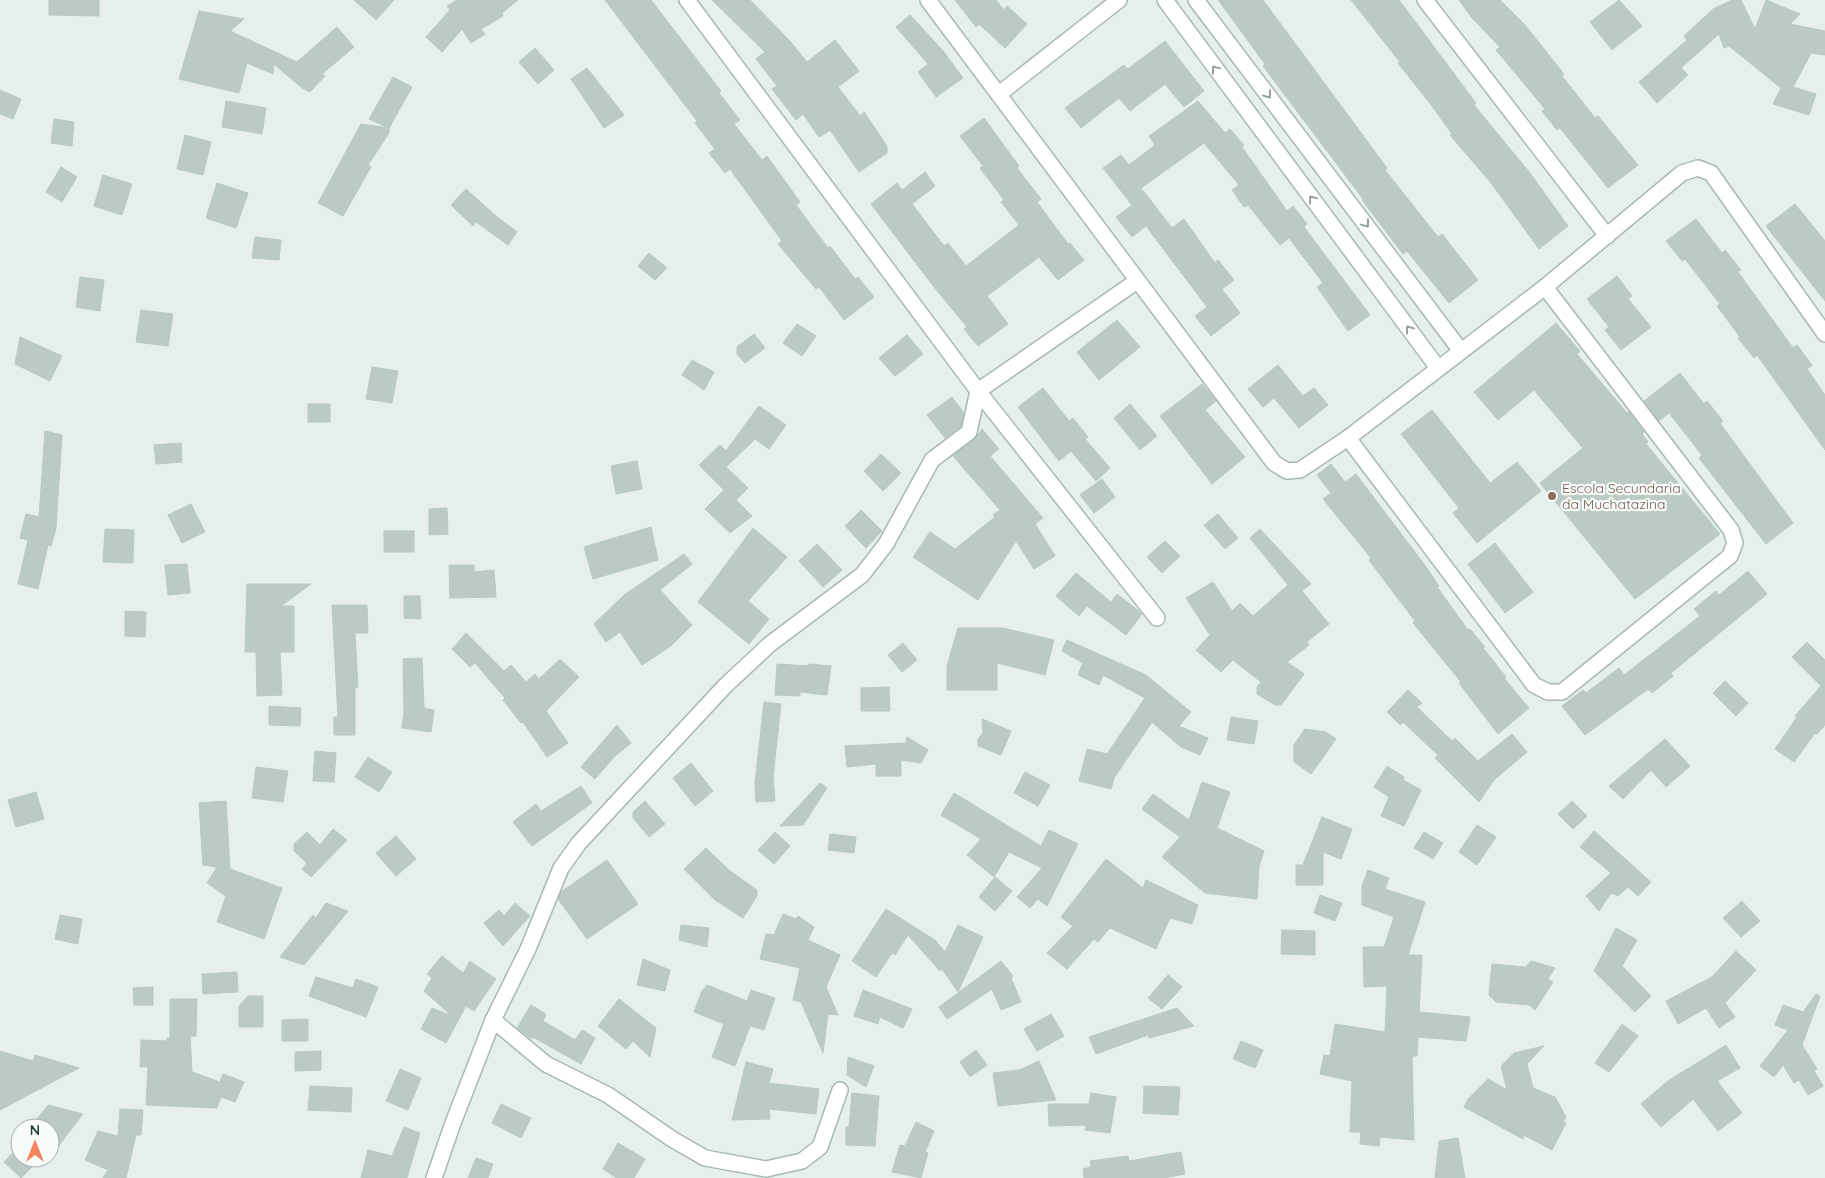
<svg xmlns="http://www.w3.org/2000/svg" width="1825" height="1178" viewBox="0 0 1825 1178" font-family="Quicksand,sans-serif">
  <rect width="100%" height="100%" fill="#e6efeb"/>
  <g fill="#bbcac4" stroke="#b8c9c2">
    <polygon points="49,0 99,0 99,16 49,15"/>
    <polygon points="354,0 394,0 376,20"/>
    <polygon points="457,0 518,0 502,13 503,16 481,29 485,34 471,43 462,29 442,52 426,37 450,10 447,6"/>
    <polygon points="605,0 651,0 721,91 719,93 740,120 734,124 762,160 767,156 800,202 796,205 828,248 830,246 855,279 858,277 874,297 844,320 819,287 816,289 778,244 782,241 730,169 725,173 709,153 715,149 695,123 697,121"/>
    <polygon points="712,0 750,0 790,41 807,62 835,40 859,71 838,87 860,116 864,112 887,146 887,153 859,172 830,130 819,137 803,114 796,120 772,89 777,86 756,59 765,52"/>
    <polygon points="955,0 996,0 1004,10 1007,6 1027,24 1005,48 979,24 976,27"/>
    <polygon points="1218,0 1263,0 1387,168 1385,170 1438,237 1442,234 1478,280 1449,303 1407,251 1403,254 1362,200 1363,199 1263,66 1265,64"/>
    <polygon points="1351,0 1399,0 1476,103 1474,105 1530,173 1568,226 1539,249 1491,183 1450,135 1452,134 1432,106 1398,63 1400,62"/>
    <polygon points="1459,0 1500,0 1525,25 1564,74 1562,76 1595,118 1598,116 1638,165 1608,188 1560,128 1557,130 1542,111 1545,109 1496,50 1500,47 1472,18"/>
    <polygon points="1619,0 1642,26 1612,50 1590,22"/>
    <polygon points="1732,0 1741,0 1755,29 1766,0 1800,14 1790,24 1825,31 1825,55 1811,53 1793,87 1816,94 1809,115 1773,104 1781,88 1729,46 1724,48 1719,34 1681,68 1688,75 1657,103 1639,82 1687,40 1684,36 1713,9"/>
    <polygon points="199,11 244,19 230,31 297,62 337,27 354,47 322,74 325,76 310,92 302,88 274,64 273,74 247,63 239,93 179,79"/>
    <polygon points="910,15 944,52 963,78 936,97 918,72 928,64 896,27"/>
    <polygon points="1165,41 1204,91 1184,107 1165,84 1130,111 1119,98 1081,128 1065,108 1124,65 1128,69"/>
    <polygon points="535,48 554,70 538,84 519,62"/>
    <polygon points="587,68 624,115 604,128 571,79"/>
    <polygon points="393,77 412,87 389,128 369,119"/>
    <polygon points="0,90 21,99 13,119 0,114"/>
    <polygon points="226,101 266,108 262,134 222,127"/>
    <polygon points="1198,101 1225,133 1230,129 1244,145 1242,147 1287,211 1293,206 1307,224 1304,227 1370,315 1348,331 1317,287 1323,283 1289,238 1280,245 1248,205 1244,207 1232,190 1239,185 1204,143 1141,188 1172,228 1184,219 1215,263 1218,260 1234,280 1222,289 1240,313 1211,336 1195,316 1207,307 1146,226 1132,237 1116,217 1132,205 1103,168 1121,155 1129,165 1155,145 1149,136"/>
    <polygon points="984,118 1019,166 1017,168 1041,199 1037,202 1068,244 1070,243 1084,260 1058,280 1039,257 987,296 1008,324 978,346 964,329 967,327 934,287 871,204 897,183 902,190 925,172 935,186 912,204 944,246 948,243 966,266 1019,225 1001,202 1004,200 980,168 983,166 960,136"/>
    <polygon points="54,119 74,122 72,146 51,143"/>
    <polygon points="361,124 389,128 389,133 368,165 371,167 343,216 318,203"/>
    <polygon points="185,135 211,142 203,175 177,169"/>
    <polygon points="61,167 77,177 62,202 46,192"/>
    <polygon points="103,175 132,184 122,215 94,206"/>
    <polygon points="217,183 248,193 236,228 206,218"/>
    <polygon points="466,189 496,216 517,232 508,245 476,222 473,226 451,205"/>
    <polygon points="1795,204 1825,241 1825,301 1766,226"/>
    <polygon points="1696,219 1722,253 1725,250 1741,270 1738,272 1793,348 1797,345 1812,365 1807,369 1825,395 1825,450 1757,355 1754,358 1738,338 1740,337 1717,306 1720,304 1685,259 1682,261 1666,241"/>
    <polygon points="255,237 281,240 279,260 252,258"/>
    <polygon points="649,253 667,268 655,280 638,266"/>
    <polygon points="1617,276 1632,296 1628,299 1651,327 1621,350 1605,330 1609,327 1587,299"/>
    <polygon points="80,277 104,280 100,311 76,307"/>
    <polygon points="141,310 173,314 168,346 136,342"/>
    <polygon points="1117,320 1140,347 1099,380 1077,352"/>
    <polygon points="1556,323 1580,351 1577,354 1627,413 1629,412 1644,432 1642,434 1648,442 1646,444 1720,534 1635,599 1540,483 1583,448 1534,390 1498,420 1474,392"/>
    <polygon points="797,324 816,336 802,356 783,343"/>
    <polygon points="754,334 765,348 745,363 737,354 737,347"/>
    <polygon points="907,335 923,354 895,376 879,358"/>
    <polygon points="20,337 62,356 50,381 15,364"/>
    <polygon points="692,360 714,372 704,390 682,375"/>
    <polygon points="1278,365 1303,396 1314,388 1328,405 1299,428 1274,398 1263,407 1248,389"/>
    <polygon points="372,367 398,371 392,403 366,399"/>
    <polygon points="1680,373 1704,404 1707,401 1723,421 1720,423 1793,523 1766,544 1699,458 1702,455 1669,413 1659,421 1644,401"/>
    <polygon points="1202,384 1216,401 1205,410 1245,457 1212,484 1160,416"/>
    <polygon points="1043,388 1069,421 1073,418 1088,437 1085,439 1110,468 1096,481 1071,451 1059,461 1018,407"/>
    <polygon points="952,397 964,413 961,427 945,438 927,415"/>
    <rect x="308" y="404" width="22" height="18"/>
    <polygon points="1130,404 1157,436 1140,450 1114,418"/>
    <polygon points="759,406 786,425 769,449 755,439 726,467 748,488 736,500 752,516 730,533 705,509 724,490 699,465 720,445 726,451"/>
    <polygon points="1432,410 1490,483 1517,462 1541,491 1477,543 1453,513 1459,508 1401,434"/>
    <polygon points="982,429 999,449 990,456 1043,518 1035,524 1055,556 1034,569 1016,541 978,600 913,557 930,532 955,549 995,517 993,515 1000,510 953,456 975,439"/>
    <polygon points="45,431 62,435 56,528 51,546 48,545 38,589 18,584 28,540 20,538 26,514 39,517"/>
    <polygon points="181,443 182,462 156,464 154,445"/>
    <polygon points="881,454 901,473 883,491 864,471"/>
    <polygon points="637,461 642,489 616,494 611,466"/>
    <polygon points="1331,464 1345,482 1356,474 1424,564 1439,586 1437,587 1468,630 1470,629 1485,647 1483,648 1506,677 1504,678 1529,708 1498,734 1459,683 1461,682 1413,623 1415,621 1369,560 1371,558 1323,499 1331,493 1317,475"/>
    <polygon points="1102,479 1115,497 1094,513 1080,495"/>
    <polygon points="191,504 205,532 182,543 168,515"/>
    <polygon points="447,508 448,534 429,535 429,509"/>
    <polygon points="861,510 882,531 866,548 845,526"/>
    <polygon points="1218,514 1238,538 1225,549 1204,525"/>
    <polygon points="651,527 658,560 593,579 584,547"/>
    <polygon points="753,528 787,557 748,601 769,619 749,644 698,602"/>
    <polygon points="105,529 134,530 133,563 103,562"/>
    <polygon points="1260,529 1311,584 1302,591 1329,624 1307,642 1309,645 1287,662 1304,674 1281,705 1275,705 1257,694 1257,687 1261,682 1233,660 1221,672 1196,650 1210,635 1186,598 1213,582 1232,611 1240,603 1253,616 1288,585 1250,538"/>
    <rect x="384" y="531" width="30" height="21"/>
    <polygon points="1165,541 1180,556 1162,573 1147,557"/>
    <polygon points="1495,543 1533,592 1505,613 1468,564"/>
    <polygon points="817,544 842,570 823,587 799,561"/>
    <polygon points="684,554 692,564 660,590 692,625 671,646 642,665 620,632 606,642 594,624 624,595"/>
    <polygon points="187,564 190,593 168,595 165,565"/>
    <polygon points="449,565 474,565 474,572 494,570 496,597 450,598"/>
    <polygon points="1748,571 1767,594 1671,673 1673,676 1652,693 1648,689 1585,735 1562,706 1583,690 1586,693 1619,668 1624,675 1700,616 1694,609 1716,591 1719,595"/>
    <polygon points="1076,573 1111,602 1117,594 1140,612 1142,614 1126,635 1087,606 1079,616 1056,596"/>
    <polygon points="247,584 311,584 281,606 294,606 294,652 280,652 282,695 257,696 256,652 245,652"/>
    <polygon points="404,596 420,596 421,619 404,618"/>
    <polygon points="332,605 367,605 368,633 355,633 358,687 355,688 355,735 334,735 334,717 338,717"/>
    <polygon points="125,611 146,612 145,637 125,636"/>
    <polygon points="958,628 1003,628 1054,640 1045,675 997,663 997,690 947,690 947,666"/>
    <polygon points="466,633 504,671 511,665 526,682 535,674 539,679 560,659 579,677 546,711 568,743 547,757 523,722 521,723 503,700 505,698 475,663 470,667 452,649"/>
    <polygon points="1067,640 1146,675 1191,712 1179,726 1208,738 1200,755 1181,747 1152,722 1114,778 1111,789 1079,781 1087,749 1107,754 1145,698 1103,675 1099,685 1078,675 1083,663 1062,651"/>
    <polygon points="1807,642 1825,660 1825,725 1817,734 1815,733 1794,762 1775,749 1797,717 1795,716 1821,686 1792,657"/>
    <polygon points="903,643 917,660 902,672 888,655"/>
    <polygon points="422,658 424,708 434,710 431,732 402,728 404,712 403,659"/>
    <polygon points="777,664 808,666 809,664 831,666 827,695 800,692 800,696 775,695"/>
    <polygon points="1725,681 1748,703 1736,716 1713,693"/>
    <polygon points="889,687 890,711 861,711 861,688"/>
    <polygon points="1408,690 1422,703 1417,707 1452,741 1455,738 1478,761 1512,734 1527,752 1494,780 1479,802 1435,758 1438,755 1403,722 1400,725 1387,712"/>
    <polygon points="764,702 781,704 773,777 775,801 756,802 755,783"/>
    <polygon points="269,706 301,708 300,726 269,725"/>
    <polygon points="1231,717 1258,721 1254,744 1227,740"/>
    <polygon points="982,719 1011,731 1001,755 978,746 978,739 983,733"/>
    <polygon points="617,725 631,743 615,756 595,779 581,767"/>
    <polygon points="1305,729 1326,732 1336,739 1311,774 1294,762 1294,745"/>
    <polygon points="907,737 928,750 921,763 901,760 901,776 876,776 876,764 847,767 845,746 906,743"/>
    <polygon points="1665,739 1690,766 1666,787 1651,770 1623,799 1609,786"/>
    <polygon points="315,751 336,753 334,782 313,781"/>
    <polygon points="368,757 392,772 379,792 355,777"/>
    <polygon points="691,763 713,791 695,806 673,778"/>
    <polygon points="1387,766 1404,777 1403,780 1421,790 1404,826 1381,816 1389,797 1374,787"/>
    <polygon points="256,767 288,771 283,802 252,798"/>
    <polygon points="1025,772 1050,785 1038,806 1014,793"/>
    <polygon points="1202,782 1230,792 1217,828 1264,851 1259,866 1257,899 1205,893 1162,857 1180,837 1142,809 1153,794 1189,820"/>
    <polygon points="820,783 827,788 803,825 780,826"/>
    <polygon points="581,786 592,803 532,846 513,822 536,804 541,811"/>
    <polygon points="36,792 44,819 16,827 8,800"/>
    <polygon points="954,793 1041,846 1049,830 1078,844 1047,906 1038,899 1030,908 1017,897 1042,868 1009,852 994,877 967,855 981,839 941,815"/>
    <polygon points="226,801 230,869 282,888 264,939 217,922 226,896 207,883 217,867 203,865 199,803"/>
    <polygon points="645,801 665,824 649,837 633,818 633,812"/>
    <polygon points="1572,801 1587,816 1573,829 1558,814"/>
    <polygon points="1322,817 1352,829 1341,859 1323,852 1323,885 1296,885 1296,865 1303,865"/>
    <polygon points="1477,825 1496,837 1477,865 1459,852"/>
    <polygon points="333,829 347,840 311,877 302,869 307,863 294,851 294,844 307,832 320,845"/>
    <polygon points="1594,831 1651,882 1638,896 1628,887 1618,896 1611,893 1599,911 1586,896 1611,873 1580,847"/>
    <polygon points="775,832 790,846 774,864 758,850"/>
    <polygon points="1424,832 1443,843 1433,859 1414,848"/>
    <polygon points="830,834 856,837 854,853 828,850"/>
    <polygon points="396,836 416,859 396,876 376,853"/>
    <polygon points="706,848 730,871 757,890 757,896 743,918 715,900 684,869"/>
    <polygon points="1106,859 1143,888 1146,880 1198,905 1192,924 1170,918 1156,949 1110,928 1098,942 1094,939 1067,969 1047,953 1073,926 1061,917"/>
    <polygon points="607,860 638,904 587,939 558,899 561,892"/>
    <polygon points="1368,870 1389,878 1385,889 1425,902 1408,955 1422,955 1419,1012 1470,1017 1466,1041 1418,1037 1417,1056 1412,1056 1414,1140 1380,1137 1379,1146 1360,1144 1361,1132 1350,1132 1352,1081 1320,1074 1324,1055 1330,1056 1335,1024 1385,1032 1387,986 1364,987 1363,947 1384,947 1394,917 1362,905 1362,886"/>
    <polygon points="995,877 1012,891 995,911 979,897"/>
    <polygon points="1320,895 1342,903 1335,921 1314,913"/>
    <polygon points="1742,901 1760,921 1741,937 1723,918"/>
    <polygon points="326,903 348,911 304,965 280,957 313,915 316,918"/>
    <polygon points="515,903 530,916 503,946 484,923 499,910 504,916"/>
    <polygon points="886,909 935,940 945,952 958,925 983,937 958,992 942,969 940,971 908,935 895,955 892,953 876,977 852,961"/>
    <polygon points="783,914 796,919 798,916 814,927 808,940 840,955 826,987 838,1015 828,1014 823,1053 801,1002 793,1000 800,968 760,959 766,934 774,935"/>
    <polygon points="60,915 82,919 78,944 55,939"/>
    <polygon points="681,925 709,928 707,947 679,940"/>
    <polygon points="1616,928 1637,940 1622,966 1651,996 1635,1012 1594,971"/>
    <polygon points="1282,930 1315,931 1315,955 1281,954"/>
    <polygon points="1736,951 1756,970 1725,1003 1735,1017 1719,1028 1706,1008 1678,1024 1666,1001 1712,977"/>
    <polygon points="442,956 463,973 470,961 496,979 474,1011 466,1006 446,1043 421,1029 432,1008 452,1016 424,991 432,978 427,974"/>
    <polygon points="643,959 670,970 665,991 637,985"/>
    <polygon points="1001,961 1013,976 1011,978 1021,1002 1001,1010 992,989 947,1019 939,1007"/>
    <polygon points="1531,961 1555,968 1548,979 1553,982 1535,1010 1529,1005 1496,1002 1489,995 1492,964 1526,967"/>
    <polygon points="237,972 238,992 203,994 202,974"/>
    <polygon points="1168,975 1182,987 1162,1009 1148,998"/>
    <polygon points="316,977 353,988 356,979 378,987 366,1017 309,996"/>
    <polygon points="707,985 747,1001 751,990 775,998 764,1030 750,1026 735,1066 712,1057 724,1024 694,1012 702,991"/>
    <polygon points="153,987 153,1005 134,1005 133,988"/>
    <polygon points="863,990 912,1009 903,1028 880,1017 878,1024 854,1016"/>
    <polygon points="1816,994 1820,996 1802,1045 1817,1069 1814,1071 1823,1086 1808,1095 1799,1080 1794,1083 1783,1065 1774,1077 1760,1066 1788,1030 1775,1025 1783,1005 1803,1012"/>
    <polygon points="248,996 263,996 263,1027 239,1027 239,1006"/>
    <polygon points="170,999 197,999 196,1036 190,1036 192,1072 220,1082 223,1074 244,1082 235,1102 221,1097 217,1108 146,1105 148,1067 140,1067 141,1040 167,1041 167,1038 170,1038"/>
    <polygon points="619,999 656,1028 650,1057 633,1041 626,1049 598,1026"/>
    <polygon points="531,1005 546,1014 543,1021 575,1040 582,1030 595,1038 581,1064 533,1037 532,1039 517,1028"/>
    <polygon points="1177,1008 1194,1026 1149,1038 1148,1035 1096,1054 1089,1037"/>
    <polygon points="1051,1014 1064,1036 1037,1051 1024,1029"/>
    <polygon points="308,1019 308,1041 282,1041 282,1020"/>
    <polygon points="1622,1024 1638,1036 1609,1072 1595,1063"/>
    <polygon points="1241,1041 1263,1050 1255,1068 1233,1059"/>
    <polygon points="1726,1045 1740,1068 1717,1081 1742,1113 1718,1131 1693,1099 1661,1127 1641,1104 1668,1081"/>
    <polygon points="1544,1046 1527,1064 1533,1088 1555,1097 1566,1117 1563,1122 1566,1123 1552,1150 1524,1135 1523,1139 1464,1107 1468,1099 1488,1079 1507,1090 1501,1066 1514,1053"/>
    <polygon points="976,1050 987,1065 970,1077 960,1062"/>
    <polygon points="0,1051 33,1061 35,1055 79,1068 0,1110"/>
    <polygon points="321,1051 321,1070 295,1071 295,1052"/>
    <polygon points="848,1057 874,1066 866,1087 847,1075"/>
    <polygon points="1039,1061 1056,1100 998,1106 993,1073 1019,1070"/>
    <polygon points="746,1062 773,1069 769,1083 819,1089 816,1114 769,1109 770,1119 732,1120"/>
    <polygon points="400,1069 421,1078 408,1110 386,1101"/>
    <polygon points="310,1086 352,1088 351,1112 308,1110"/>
    <polygon points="1144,1086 1180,1087 1178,1115 1143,1113"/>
    <polygon points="852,1093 879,1096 875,1146 846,1145 846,1127 849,1127"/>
    <polygon points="1091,1093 1116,1097 1110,1133 1085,1130 1086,1125 1049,1126 1048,1104 1089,1104"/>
    <polygon points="501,1104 531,1118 521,1138 492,1123"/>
    <polygon points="48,1105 83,1114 53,1153 50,1151 50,1128 30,1128"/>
    <polygon points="120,1109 143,1110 141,1135 136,1135 126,1178 103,1178 108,1170 85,1160 98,1131 118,1136"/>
    <polygon points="916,1122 934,1131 925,1152 928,1153 921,1178 892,1172 900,1145 905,1146"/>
    <polygon points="404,1127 420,1133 407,1178 361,1178 368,1150 392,1156"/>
    <polygon points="1458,1138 1465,1178 1435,1178 1439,1141"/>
    <polygon points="618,1143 645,1159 634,1178 617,1178 603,1169"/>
    <polygon points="20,1145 20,1158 41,1158 21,1178 4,1162"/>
    <polygon points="1181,1152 1185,1174 1164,1178 1084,1178 1083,1169 1091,1167 1090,1161 1128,1156 1129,1161"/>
    <polygon points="476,1158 493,1164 488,1178 468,1178"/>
  </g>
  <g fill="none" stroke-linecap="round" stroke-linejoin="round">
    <g stroke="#a8b8b2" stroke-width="18">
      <g id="minor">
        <polyline points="687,0 978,391 1157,618"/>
        <polyline points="928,0 1274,463 1287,471 1300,470 1348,438 1545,287 1682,173 1698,168 1711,173 1825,334"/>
        <polyline points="1165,0 1438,368"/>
        <polyline points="1196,0 1461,351"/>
        <polyline points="1425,0 1607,236"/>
        <polyline points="999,94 1119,0"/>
        <polyline points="1348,438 1534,685 1548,692 1562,692 1730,556 1735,543 1731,530 1545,287"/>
        <polyline points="493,1020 546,1064 608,1095 672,1139 705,1158 766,1169 802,1161 820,1147 840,1090"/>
        <polyline points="434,1178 453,1123 493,1020 528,949 561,868 579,843 725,686 770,644 862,575 886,544 932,460 969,432 978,391 1137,281"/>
      </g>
    </g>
    <use href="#minor" stroke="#fff" stroke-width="15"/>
  </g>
  <defs><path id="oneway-chevron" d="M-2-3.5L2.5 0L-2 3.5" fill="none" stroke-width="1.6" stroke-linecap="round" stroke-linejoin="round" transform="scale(1.25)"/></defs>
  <g stroke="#92a09c">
    <use href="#oneway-chevron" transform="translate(1215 69) rotate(-127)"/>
    <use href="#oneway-chevron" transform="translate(1268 95) rotate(53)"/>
    <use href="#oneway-chevron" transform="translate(1312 199) rotate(-127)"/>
    <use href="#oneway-chevron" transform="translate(1366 224) rotate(53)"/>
    <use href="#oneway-chevron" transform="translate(1409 329) rotate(-127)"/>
  </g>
  <circle fill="#8d6e63" stroke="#f7fbf9" stroke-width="2" cx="1552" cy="496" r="5"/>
  <g text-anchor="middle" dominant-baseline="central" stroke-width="4.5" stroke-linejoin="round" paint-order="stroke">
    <g font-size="14" fill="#785e54" stroke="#f7fbf9" text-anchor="start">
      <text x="1562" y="488">Escola Secundaria<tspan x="1562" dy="16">da Muchatazina</tspan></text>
    </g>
  </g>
  <g transform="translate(35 1143)"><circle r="24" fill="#f7fbf9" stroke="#a3b1ad"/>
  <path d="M0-4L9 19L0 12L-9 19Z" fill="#f4845f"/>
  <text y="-8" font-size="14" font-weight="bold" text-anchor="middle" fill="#24423a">N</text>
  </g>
</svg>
